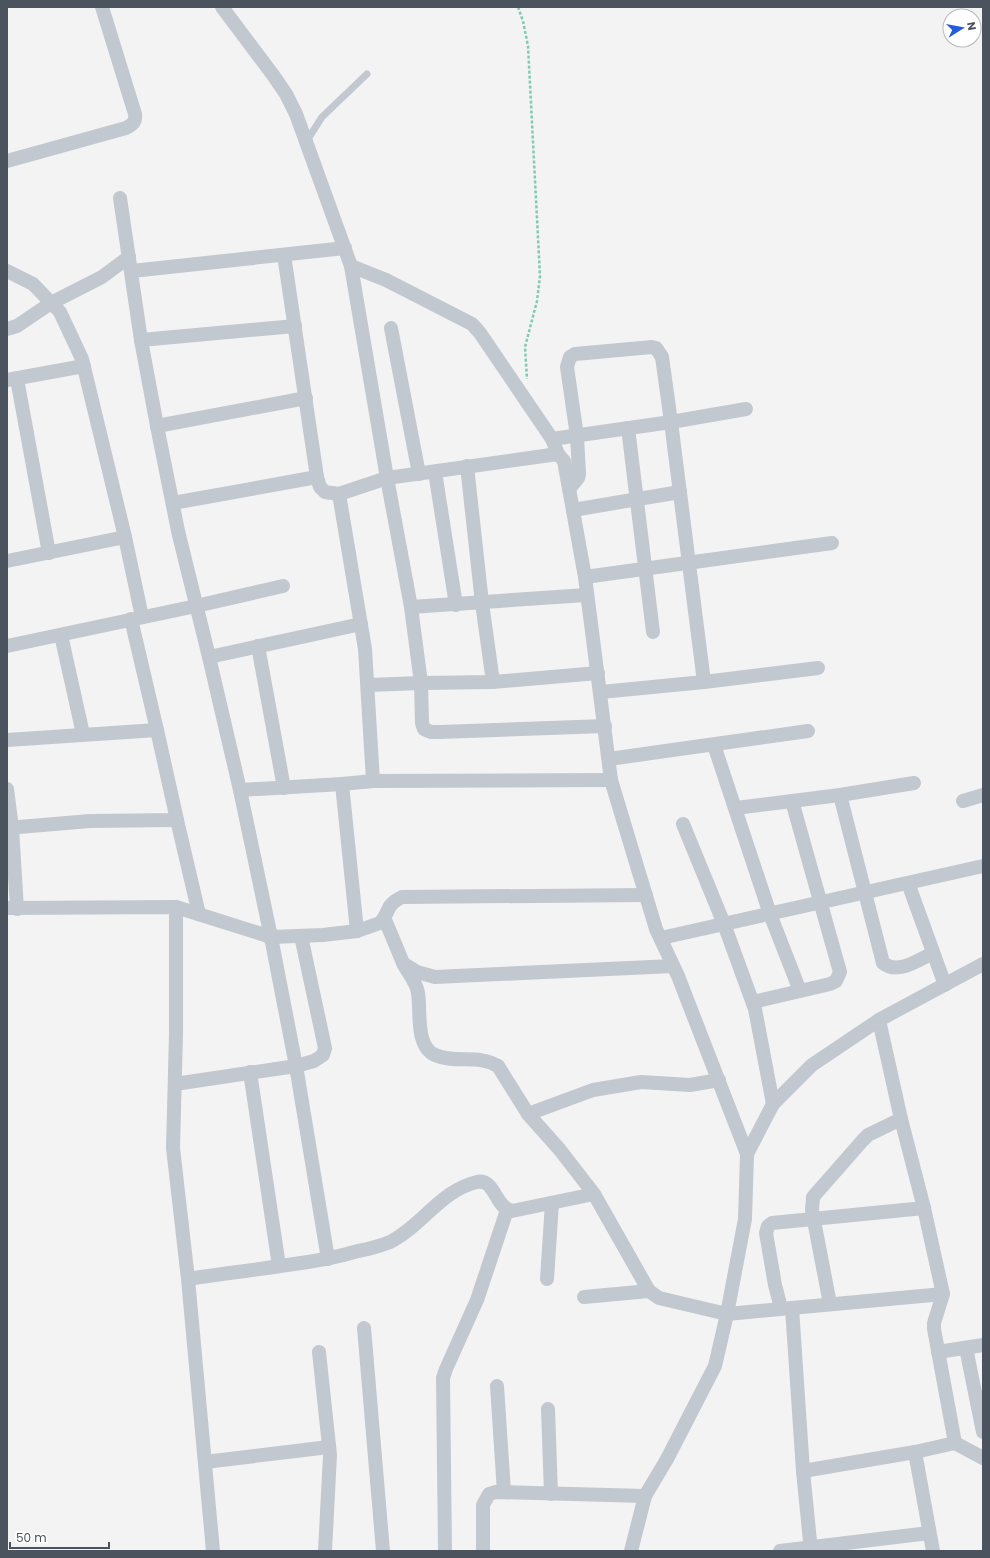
<svg xmlns="http://www.w3.org/2000/svg" width="990" height="1558" viewBox="0 0 990 1558" font-family="Poppins,sans-serif">
  <rect width="100%" height="100%" fill="#f4f3f3"/>
  <g fill="none" stroke-linecap="round" stroke-linejoin="round">
    <polyline stroke="#7dccaf" stroke-width="2.5" stroke-dasharray="3 2" stroke-linecap="butt" points="518,7 523,21 528,46 540,276 537,301 525,347 527,379"/>
    <polyline stroke="#c1c8d0" stroke-width="7" points="306,142 322,117 367,74"/>
    <g stroke="#c1c8d0" stroke-width="14">
      <polyline points="222,7 273,75 286,94 296,114 351,266 387,478 411,607 421,683 422,723 424,729 431,732 440,732 605,726"/>
      <path d="M7 161 126 128C133 124 136 122 135 114L102 7"/>
      <polyline points="120,198 141,340 157,426 178,531 209,657 240,790 271,937 296,1066 328,1259"/>
      <polyline points="284,255 317,477 320,487 325,492 339,494"/>
      <polyline points="351,266 386,280 472,324 480,333 552,439 558,454"/>
      <polyline points="7,271 33,284 60,312 82,359 125,537 142,617"/>
      <polyline points="132,271 345,248"/>
      <polyline points="391,328 419,474"/>
      <polyline points="7,329 17,326 51,303 102,277 129,257"/>
      <polyline points="141,340 295,326"/>
      <polyline points="17,379 49,553"/>
      <polyline points="7,380 84,366"/>
      <polyline points="157,426 306,398"/>
      <polyline points="628,428 653,632"/>
      <polyline points="552,439 671,422 746,409"/>
      <polyline points="467,466 482,603 493,682"/>
      <polyline points="435,472 456,605"/>
      <polyline points="569,489 578,478 579,474 577,436 567,367 570,357 575,354 652,347 656,348 662,357 671,422 704,682"/>
      <polyline points="173,503 317,477"/>
      <polyline points="573,510 680,492"/>
      <polyline points="7,561 125,537"/>
      <polyline points="585,577 832,543"/>
      <polyline points="411,607 586,595"/>
      <polyline points="131,619 157,730"/>
      <polyline points="61,635 83,734"/>
      <polyline points="7,646 196,606 283,586"/>
      <polyline points="258,646 284,788"/>
      <polyline points="209,657 361,624"/>
      <polyline points="368,685 421,683 493,682 598,673"/>
      <polyline points="601,692 704,682 818,668"/>
      <polyline points="7,740 157,730 177,820 90,821 7,828"/>
      <polyline points="714,745 770,914 800,991"/>
      <polyline points="609,759 808,731"/>
      <polyline points="373,781 611,780"/>
      <polyline points="7,789 12,828 17,909"/>
      <polyline points="240,790 342,784"/>
      <path d="M840 795 883 963C898 975 918 960 933 953"/>
      <polyline points="963,801 983,795"/>
      <polyline points="736,808 840,795 914,783"/>
      <polyline points="177,820 199,914"/>
      <polyline points="683,824 724,924 755,1009 773,1104"/>
      <polyline points="908,883 945,985"/>
      <polyline points="176,907 176,1034 173,1148 188,1279 213,1551"/>
      <polyline points="7,908 176,907 271,937 323,935 357,931 380,923 384,918 390,906 395,901 402,897 646,895"/>
      <path d="M384 918C391 933 397 949 403 963 408 973 417 983 418 993 421 1011 415 1046 435 1055 455 1064 479 1054 498 1066L528 1114 560 1150 594 1194 649 1291 659 1298 727 1314 943 1294"/>
      <polyline points="357,931 342,784 373,781 365,649 339,494 387,478 558,454 564,461 585,577 611,780 656,929 678,976 747,1154 745,1219 727,1314 715,1366 667,1459 645,1496 631,1551"/>
      <polyline points="661,938 983,866"/>
      <polyline points="404,964 417,972 435,977 673,966"/>
      <polyline points="753,1002 830,984 836,981 840,972 792,801"/>
      <polyline points="879,1020 901,1119 924,1208 943,1294 934,1323 934,1329 955,1443 983,1458"/>
      <polyline points="250,1072 279,1266"/>
      <polyline points="175,1084 296,1066 314,1061 323,1055 325,1048 301,936"/>
      <polyline points="528,1114 593,1090 641,1082 690,1085 719,1080"/>
      <polyline points="747,1154 773,1104 812,1065 879,1020 983,964"/>
      <path d="M188 1279C221 1274 254 1270 287 1265 311 1262 335 1258 358 1251 369 1249 380 1246 390 1242 422 1226 441 1190 477 1182 495 1178 495 1208 512 1211L594 1194"/>
      <polyline points="547,1279 552,1203"/>
      <polyline points="584,1297 649,1291"/>
      <polyline points="830,1304 812,1210 813,1197 863,1140 868,1135 901,1119"/>
      <polyline points="781,1308 775,1285 766,1233 768,1226 772,1223 924,1208"/>
      <polyline points="792,1308 803,1471 811,1551"/>
      <polyline points="364,1328 383,1551"/>
      <polyline points="966,1348 983,1432"/>
      <polyline points="319,1352 330,1455 325,1551"/>
      <polyline points="938,1352 983,1345"/>
      <polyline points="497,1386 504,1492"/>
      <polyline points="548,1409 551,1494"/>
      <polyline points="915,1452 933,1551"/>
      <polyline points="205,1462 329,1447"/>
      <polyline points="803,1471 915,1452 955,1443"/>
      <polyline points="445,1551 443,1378 446,1369 477,1300 507,1210"/>
      <polyline points="483,1551 483,1505 489,1494 496,1492 645,1496"/>
      <polyline points="780,1551 929,1533"/>
    </g>
  </g>
  <rect width="990" height="1558" fill="none" stroke="#4b535f" stroke-width="16"/>
  <g transform="translate(962 28) rotate(79)"><circle r="19" fill="#ffffff" stroke="#b7babf"/>
  <path d="M0-3L7 15L0 10L-7 15Z" fill="#235dde"/>
  <text y="-6" font-size="11" font-weight="bold" text-anchor="middle" fill="#4b535f">N</text>
  </g>
  <path d="M10 1542v6h99v-6" fill="none" stroke="#4b535f" stroke-width="2"/>
  <text x="16" y="1542" font-size="12" fill="#4b535f" stroke="#ffffff" stroke-width="3" paint-order="stroke">50 m</text>
</svg>
